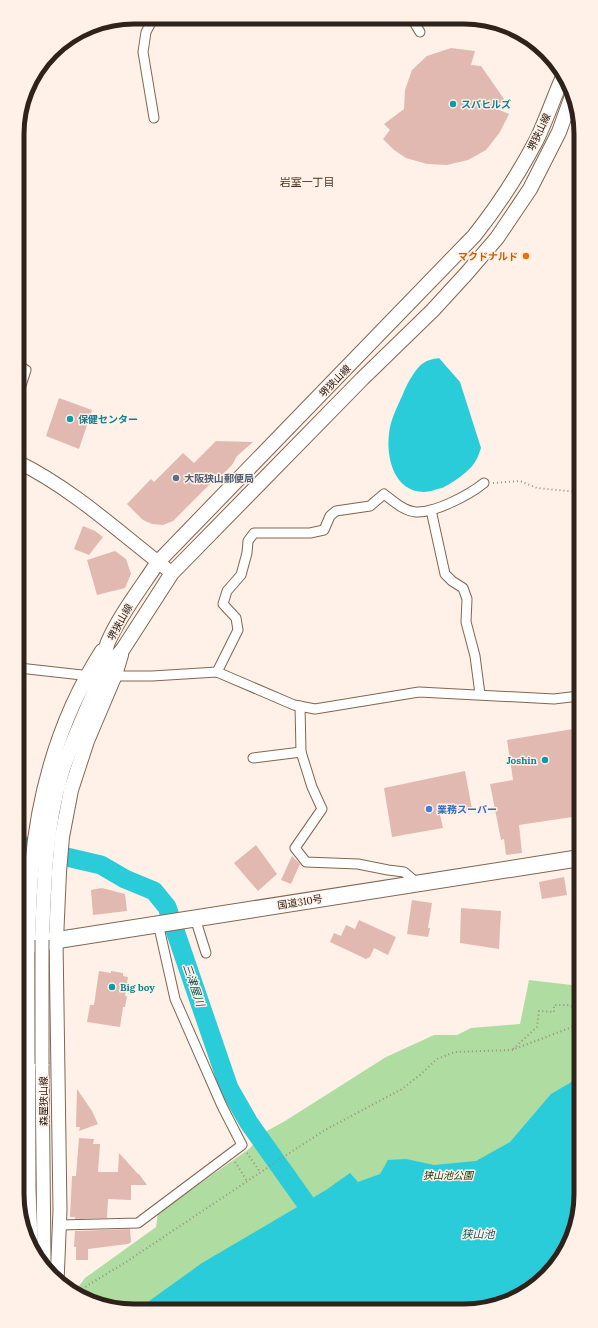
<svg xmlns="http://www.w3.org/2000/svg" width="598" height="1328" viewBox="0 0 598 1328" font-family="Lora,'Noto Sans JP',serif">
  <rect width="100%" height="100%" fill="#fff1e8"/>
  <polygon fill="#afdca0" points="529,980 580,986 581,1202 557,1265 529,1291 494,1307 111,1309 69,1288 70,1286 79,1286 85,1278 156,1227 158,1213 249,1149 265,1132 285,1121 386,1057 434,1035 457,1035 471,1028 520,1024"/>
  <g fill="#2accd9">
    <path d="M439 358 460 382 481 448C479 453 478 458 475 462 470 471 451 484 442 488 436 489 430 492 424 492 394 492 386 457 389 434 390 421 397 407 403 394 406 386 415 369 422 364 427 360 433 359 439 358Z"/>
    <polygon points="580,1077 581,1202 557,1265 529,1291 494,1307 138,1309 202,1263 326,1190 350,1173 358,1182 380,1174 388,1160 406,1159 434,1165 476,1161 510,1142 551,1094"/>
  </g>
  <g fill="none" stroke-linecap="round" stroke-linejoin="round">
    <polyline stroke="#2accd9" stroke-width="19" points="20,844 28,848 101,865 125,879 154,891 167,907 229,1088 249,1123 305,1202"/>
  </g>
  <g fill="#e1b9b0">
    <polygon points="451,48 475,51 471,65 481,66 504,99 497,109 509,114 500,132 486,150 468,160 447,165 427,164 406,158 394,150 383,139 390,130 384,124 404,109 405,90 412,70 427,56"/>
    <polygon points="59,398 92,410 79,449 46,436"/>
    <polygon points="216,441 253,442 237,456 232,465 214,483 213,481 173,521 163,525 152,524 143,520 127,504 151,479 154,482 183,453 194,463"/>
    <polygon points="83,526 95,531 103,537 89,555 74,549"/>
    <polygon points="115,551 126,559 131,574 125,588 97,595 87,560"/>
    <polygon points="579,728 579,816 519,825 522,853 506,855 504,839 501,840 490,784 513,780 507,740"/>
    <polygon points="465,771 472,809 440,815 443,828 392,837 384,788"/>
    <polygon points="256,845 277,874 258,891 234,863"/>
    <polygon points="292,856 300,864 291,884 281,880"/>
    <polygon points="564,877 567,895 542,899 539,882"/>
    <polygon points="102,888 125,894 127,911 93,915 91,890"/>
    <polygon points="412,900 432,903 428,928 430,928 428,937 407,934"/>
    <polygon points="461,908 501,911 499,949 460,943"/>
    <polygon points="359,920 396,937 388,955 374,948 370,957 366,959 330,942 334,933 341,936 346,925 355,929"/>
    <polygon points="99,971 111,973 111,971 123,973 123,976 128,977 125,996 127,996 125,1007 123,1007 120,1027 87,1022 90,1005 94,1005"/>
    <polygon points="77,1089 92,1111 98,1124 79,1131 80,1127 76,1127"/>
    <polygon points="79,1138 94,1139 93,1144 100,1144 98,1172 118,1172 119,1153 138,1174 139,1174 147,1185 131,1185 131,1200 108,1199 107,1218 75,1219 75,1217 70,1217 72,1176 76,1176"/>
    <polygon points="130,1229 131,1242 128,1244 88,1249 88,1260 76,1260 76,1247 74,1247 75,1231"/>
  </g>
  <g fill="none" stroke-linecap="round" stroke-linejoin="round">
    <g stroke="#826651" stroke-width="11">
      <g id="street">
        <polyline points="412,19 420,32"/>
        <polyline points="154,118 143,52 146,32 154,17"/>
        <polyline points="18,365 26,370 18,395"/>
        <polyline points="431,510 445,574 452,581 463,588 467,599 466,622 475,656 480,694"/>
        <polyline points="19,668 91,676"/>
        <path d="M217 672 238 630 236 618 223 604 227 591 241 575 247 553 248 541 254 533H310L324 530 330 516 336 511 370 506 384 494C393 501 404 511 416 512 435 513 469 495 484 483"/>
        <polyline points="110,676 152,676 217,672 294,705 315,709 419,692 554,699 579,696"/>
        <polyline points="300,706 301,752 312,787 322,809 295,848 306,862 358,864 388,870 404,872 417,883"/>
        <polyline points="253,758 301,752"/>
        <polyline points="20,868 31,871"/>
        <polyline points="195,918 206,953"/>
        <polyline points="60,1225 138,1223 242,1145 222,1106 175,999 158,923"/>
      </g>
    </g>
    <g stroke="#826651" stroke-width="15">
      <g id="secondary">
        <path d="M18 462C75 490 122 535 172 573"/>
        <polyline points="56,940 60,1210 57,1282"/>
        <polyline points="28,944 29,1190 31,1240"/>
        <polyline points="42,1064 44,1261"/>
      </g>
    </g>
    <g stroke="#826651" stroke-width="16">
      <g id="primary">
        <polyline points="102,674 123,649 172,573 362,379 433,310 466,274 497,238 530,189 559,132 572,96"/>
        <path d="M42 940C44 885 45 828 61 775 71 741 88 710 100 677 104 666 104 652 108 642 121 613 141 588 158 562L474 236C498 206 518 175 536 141 546 121 553 99 562 79"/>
        <polyline points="56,940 59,872 62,837 71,790 87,741 115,675 121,655"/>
        <path d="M28 944C29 918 29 892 32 866 39 790 61 715 102 651"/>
      </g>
    </g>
    <g stroke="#826651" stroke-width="18">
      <polyline id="highway" points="20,946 580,858"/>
    </g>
    <g stroke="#9b8e85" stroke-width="2" stroke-dasharray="1 3" stroke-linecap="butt">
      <polyline points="493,483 520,481 537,488 578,492"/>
      <polyline points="513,1049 537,1027 539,1011 554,1012 554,1005 569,1005 580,1011"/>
      <polyline points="247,1153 260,1172"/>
      <polyline points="235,1162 247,1181"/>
      <polyline points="82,1294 85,1287 126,1262 291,1152 325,1130 402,1089 421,1074 437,1059 455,1052 512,1050 580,1024"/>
    </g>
    <use href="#street" stroke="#fff" stroke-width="9"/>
    <use href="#secondary" stroke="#fff" stroke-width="13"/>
    <use href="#primary" stroke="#fff" stroke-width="14"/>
    <use href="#highway" stroke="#fff" stroke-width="16"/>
    <g stroke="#826651" stroke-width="15" stroke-linecap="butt">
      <polyline id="secondary-bridge" points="42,940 42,1064"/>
    </g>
    <use href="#secondary-bridge" stroke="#fff" stroke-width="13"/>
  </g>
  <g fill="#0f9aa8" stroke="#fff1e8" stroke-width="1.5">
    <circle cx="453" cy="104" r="4"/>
    <circle cx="70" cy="419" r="4"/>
    <circle cx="545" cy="760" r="4"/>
    <circle cx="112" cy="987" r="4"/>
  </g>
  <circle fill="#e8710a" stroke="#fff1e8" stroke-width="1.5" cx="526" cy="256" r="4"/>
  <circle fill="#5c6f8a" stroke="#fff1e8" stroke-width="1.5" cx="176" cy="478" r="4"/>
  <circle fill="#3f7fe0" stroke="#fff1e8" stroke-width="1.5" cx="429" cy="809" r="4"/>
  <g text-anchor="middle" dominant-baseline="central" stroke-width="3" stroke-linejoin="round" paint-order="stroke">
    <g font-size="10" font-weight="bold" fill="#0d838f" stroke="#fff1e8" text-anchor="start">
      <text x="461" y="104">スパヒルズ</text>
      <text x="78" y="419">保健センター</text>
      <text x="537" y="760" text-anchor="end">Joshin</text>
      <text x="120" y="987">Big boy</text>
    </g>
    <g font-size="10" fill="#2e221a" stroke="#fff1e8">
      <text transform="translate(539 132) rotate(-65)">堺狭山線</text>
      <text transform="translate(335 381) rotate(-46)">堺狭山線</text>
      <text transform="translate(120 622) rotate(-61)">堺狭山線</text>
      <text transform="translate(300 902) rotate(-9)">国道310号</text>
      <text transform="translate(43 1101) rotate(-90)">森屋狭山線</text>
    </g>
    <g font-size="10" font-weight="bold" fill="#c56008" stroke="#fff1e8" text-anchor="end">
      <text x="518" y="256">マクドナルド</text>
    </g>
    <g font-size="10" font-weight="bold" fill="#4e5e75" stroke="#fff1e8" text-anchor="start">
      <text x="184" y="478">大阪狭山郵便局</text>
    </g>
    <g font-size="10" font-weight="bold" fill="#366cbe" stroke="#fff1e8" text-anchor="start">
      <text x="437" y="809">業務スーパー</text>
    </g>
    <g font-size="10" font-style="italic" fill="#103600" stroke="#fff1e8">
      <text x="448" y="1175">狭山池公園</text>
    </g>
    <g font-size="11" fill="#4c3320" stroke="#fff1e8">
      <text x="307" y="182">岩室一丁目</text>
    </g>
    <g font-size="11" font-style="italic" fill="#15545a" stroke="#fff1e8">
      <text transform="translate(194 985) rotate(71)">三津屋川</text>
      <text x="478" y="1234">狭山池</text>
    </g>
  </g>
  <path d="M0 0H598V1328H0ZM134 24H464A110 110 0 0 1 574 134V1194A110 110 0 0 1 464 1304H134A110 110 0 0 1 24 1194V134A110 110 0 0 1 134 24Z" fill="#fff1e8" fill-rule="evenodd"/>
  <path fill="none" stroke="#2e221a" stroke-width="5" d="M134 24H464A110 110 0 0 1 574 134V1194A110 110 0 0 1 464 1304H134A110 110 0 0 1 24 1194V134A110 110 0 0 1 134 24Z"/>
</svg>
